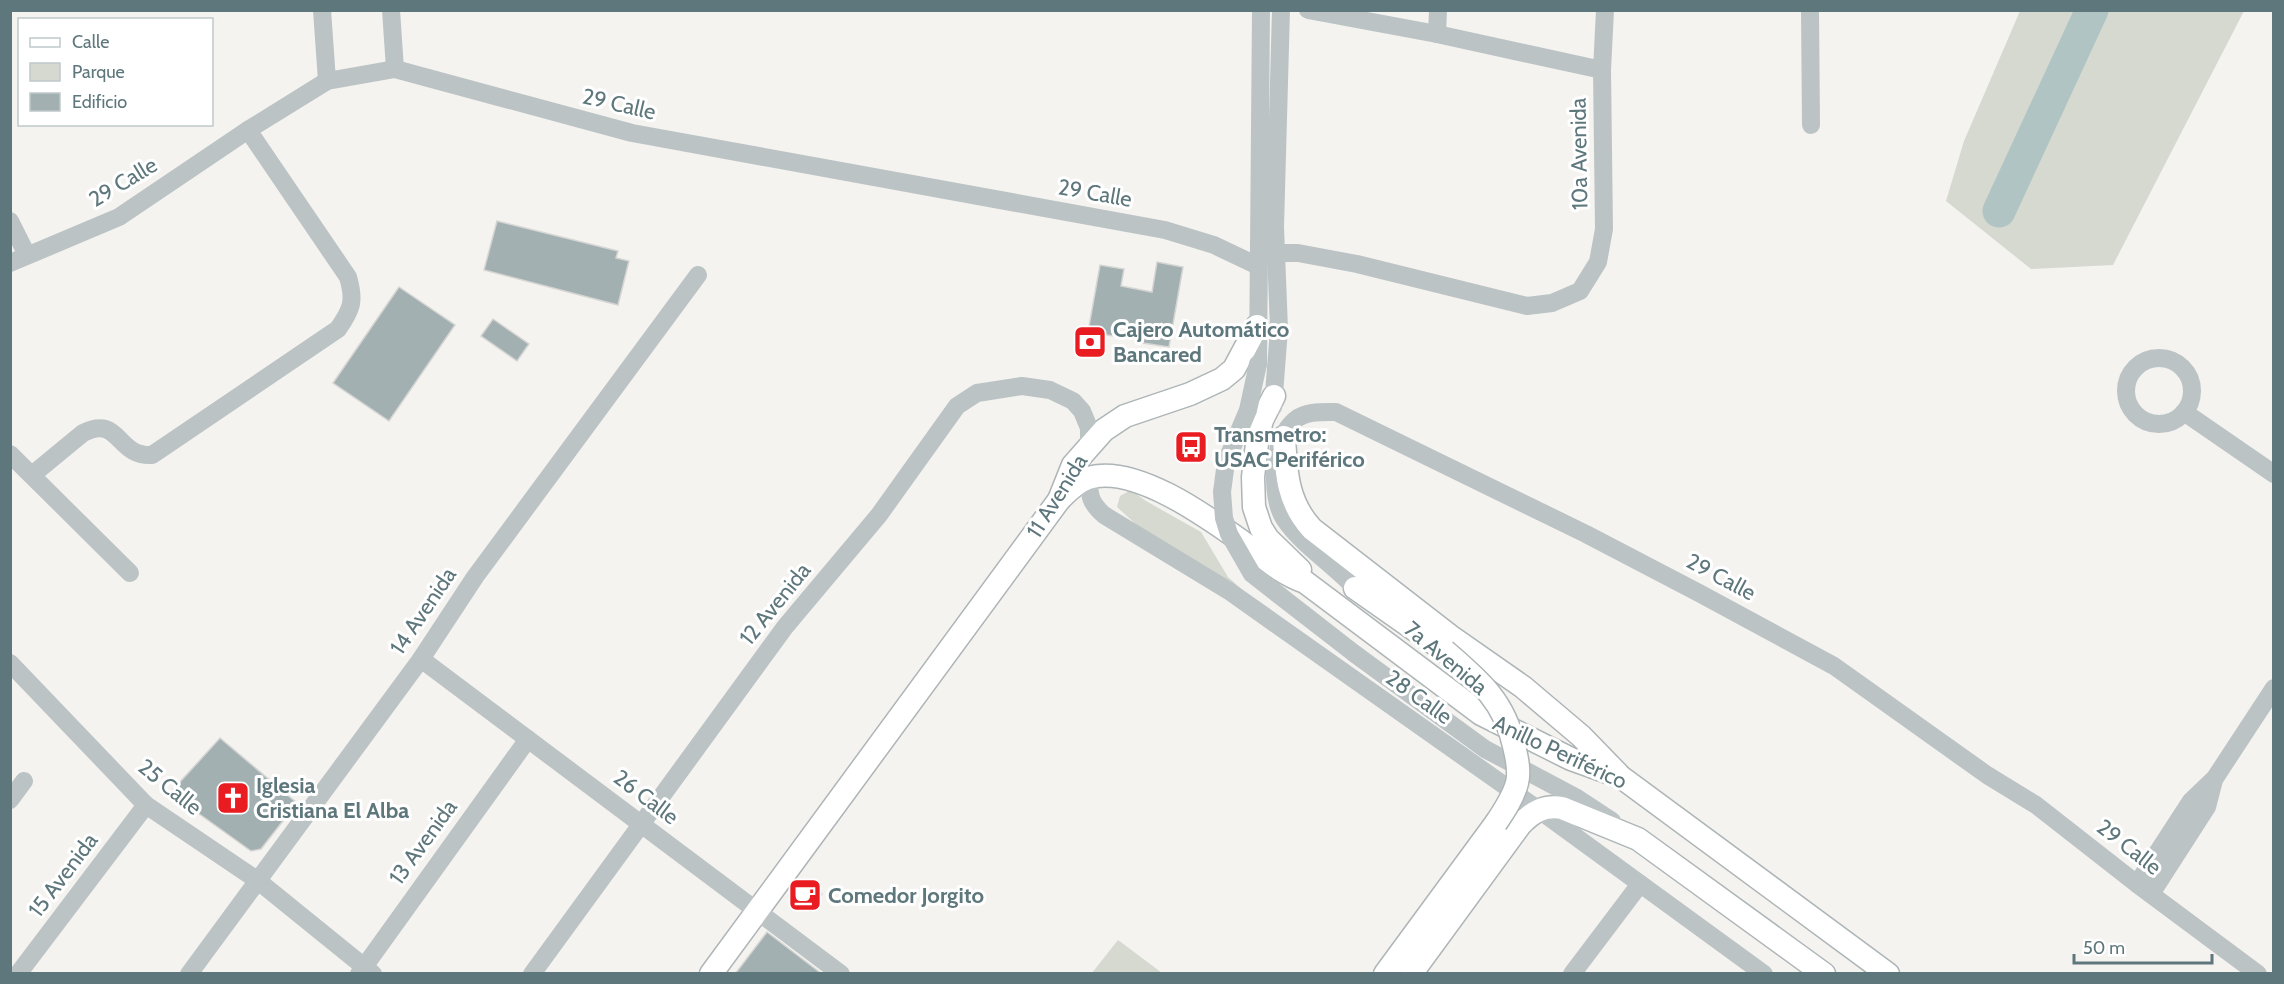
<svg xmlns="http://www.w3.org/2000/svg" width="2284" height="984" viewBox="0 0 2284 984" font-family="Cabin,sans-serif">
  <rect width="100%" height="100%" fill="#f4f3f0"/>
  <g fill="#d5d9cf">
    <polygon points="2020,11 2244,11 2113,265 2031,269 1946,201 1964,141"/>
    <polygon points="1131,490 1146,501 1201,532 1228,577 1248,595 1141,529 1117,507 1120,496"/>
    <polygon points="1118,940 1162,973 1092,973"/>
  </g>
  <g fill="none" stroke-linecap="round" stroke-linejoin="round">
    <polyline stroke="#b1c4c4" stroke-width="33" points="1999,211 2092,10"/>
  </g>
  <g fill="#a3b0b2" stroke="#d5d5d3" stroke-width="1.5">
    <polygon points="497,221 618,251 616,258 629,261 618,305 484,270"/>
    <polygon points="1157,262 1183,267 1169,347 1143,343 1145,330 1115,325 1113,336 1088,332 1100,265 1124,269 1121,286 1152,292"/>
    <polygon points="399,287 455,325 389,421 333,383"/>
    <polygon points="493,319 529,344 517,361 481,336"/>
    <polygon points="220,738 297,803 261,849 251,851 170,793"/>
    <polygon points="800,880 822,894 810,911 789,896"/>
    <polygon points="767,932 822,974 735,974"/>
  </g>
  <g fill="none" stroke-linecap="round" stroke-linejoin="round">
    <g stroke="#aeb5b7" stroke-width="25">
      <g id="major">
        <polyline points="1274,396 1262,420 1258,436 1253,477 1254,507 1261,528 1268,539 1300,570"/>
        <path d="M1284 437C1286 472 1287 502 1312 529L1450 636 1523 687 1581 736 1618 774"/>
        <path d="M1059 500C1067 492 1076 482 1088 478 1136 463 1213 521 1251 548 1269 562 1283 574 1305 582L1481 714 1571 759 1621 777 1888 974"/>
        <polyline points="1355,588 1445,651"/>
        <polyline points="711,974 1059,500 1073,465 1104,430 1125,416 1190,394 1222,379 1234,369 1257,326"/>
        <polyline points="1385,974 1496,823"/>
        <path d="M1411 974 1520 825C1532 812 1544 805 1562 808L1638 839 1824 974"/>
      </g>
    </g>
    <g stroke="#bcc3c5" stroke-width="18">
      <polyline points="322,10 327,81"/>
      <polyline points="391,10 395,69"/>
      <polyline points="1308,10 1437,34 1602,70"/>
      <polyline points="1810,10 1811,125"/>
      <polyline points="1437,34 1438,10"/>
      <polyline points="10,221 27,255"/>
      <polyline points="1276,253 1298,253 1357,264 1527,306 1552,303 1580,291 1598,262 1604,229 1602,70 1605,10"/>
      <polyline points="10,263 119,217 248,130 327,81 395,69 632,133 1165,230 1214,245 1258,266"/>
      <circle cx="2159" cy="391" r="33"/>
      <polyline points="1258,364 1261,10"/>
      <polyline points="1273,407 1279,329 1275,227 1281,10"/>
      <polyline points="2184,412 2274,474"/>
      <polyline points="10,454 130,573"/>
      <path d="M32 475 83 433C120 414 116 457 152 455L338 329C352 309 355 301 348 277L248 130"/>
      <path d="M1089 478C1089 495 1090 503 1104 515L1229 591 1539 810 1764 974"/>
      <path d="M1355 588C1334 565 1302 545 1285 520 1269 497 1272 438 1295 420 1306 411 1322 412 1336 412L1586 534 1699 593 1834 666 1987 775 2036 805 2137 884 2258 974"/>
      <polyline points="1355,654 1485,749 1577,798 1612,821"/>
      <polyline points="421,659 841,974"/>
      <polyline points="10,663 146,805 257,880 373,974"/>
      <polyline points="10,800 24,781"/>
      <polyline points="2137,884 2191,801 2215,778 2274,688"/>
      <polyline points="2151,894 2207,807 2214,780"/>
      <polyline points="18,974 146,805"/>
      <polyline points="189,974 421,659 475,577 698,275"/>
      <polyline points="359,974 528,739"/>
      <polyline points="532,974 785,627 879,515 957,406 977,393 1022,386 1050,390 1073,401 1082,411 1089,428 1089,445"/>
      <polyline points="1572,974 1640,884"/>
    </g>
    <use href="#major" stroke="#fff" stroke-width="22"/>
    <g stroke="#aeb5b7" stroke-width="25" stroke-linecap="butt">
      <path id="major-bridge" d="M1445 651C1479 680 1505 702 1514 746 1517 758 1520 771 1517 783 1513 798 1504 811 1496 823"/>
    </g>
    <polyline stroke="#bcc3c5" stroke-width="18" points="1258,364 1248,410 1226,462 1222,492 1224,518 1229,534 1252,574 1355,654"/>
    <use href="#major-bridge" stroke="#fff" stroke-width="22"/>
  </g>
  <defs>
    <g id="bank-square" transform="scale(1.725)"><rect x="-9" y="-9" width="18" height="18" rx="4" fill="#e81c21" stroke="#fff"/><path d="M-6-4H6V4H-6ZM0-2.3a2.3 2.3 0 1 0 0 4.6a2.3 2.3 0 1 0 0-4.6Z" fill="#fff"/></g>
    <g id="bus-square" transform="scale(1.725)"><rect x="-9" y="-9" width="18" height="18" rx="4" fill="#e81c21" stroke="#fff"/><path d="M-5-6H5V4H4V6H2V4H-2V6H-4V4H-5ZM-3.5-4V0h7V-4ZM-3.5 1.2v1.5H-2V1.2ZM2 1.2v1.5H3.5V1.2Z" fill="#fff"/></g>
    <g id="church-square" transform="scale(1.725)"><rect x="-9" y="-9" width="18" height="18" rx="4" fill="#e81c21" stroke="#fff"/><path d="M-1.2-6h2.4v3.5h3.3v2.4h-3.3V6h-2.4V-.1h-3.3v-2.4h3.3Z" fill="#fff"/></g>
    <g id="cafe-square" transform="scale(1.725)"><rect x="-9" y="-9" width="18" height="18" rx="4" fill="#e81c21" stroke="#fff"/><path d="M-5.5-4.5H6V0H3Q3 3.5 0 3.5H-2.5Q-5.5 3.5-5.5 0ZM3-3.2v2h1.7v-2ZM-6 4.5H4V6H-6Z" fill="#fff"/></g>
  </defs>
  <g fill-rule="evenodd">
    <use href="#bank-square" x="1090" y="342"/>
    <use href="#bus-square" x="1191" y="447"/>
    <use href="#church-square" x="233" y="798"/>
    <use href="#cafe-square" x="805" y="895"/>
  </g>
  <g text-anchor="middle" dominant-baseline="central" stroke-width="6" stroke-linejoin="round" paint-order="stroke">
    <g font-size="22" fill="#5e777c" stroke="#fff">
      <text transform="translate(619 104) rotate(13)">29 Calle</text>
      <text transform="translate(1579 154) rotate(-91)">10a Avenida</text>
      <text transform="translate(123 182) rotate(-31)">29 Calle</text>
      <text transform="translate(1095 193) rotate(10)">29 Calle</text>
      <text transform="translate(1057 496) rotate(-58)">11 Avenida</text>
      <text transform="translate(1721 577) rotate(28)">29 Calle</text>
      <text transform="translate(775 604) rotate(-51)">12 Avenida</text>
      <text transform="translate(423 611) rotate(-56)">14 Avenida</text>
      <text transform="translate(1446 658) rotate(40)">7a Avenida</text>
      <text transform="translate(1419 697) rotate(36)">28 Calle</text>
      <text transform="translate(1560 752) rotate(25)">Anillo Periférico</text>
      <text transform="translate(170 787) rotate(39)">25 Calle</text>
      <text transform="translate(646 797) rotate(37)">26 Calle</text>
      <text transform="translate(423 842) rotate(-54)">13 Avenida</text>
      <text transform="translate(2129 847) rotate(38)">29 Calle</text>
      <text transform="translate(63 875) rotate(-53)">15 Avenida</text>
    </g>
    <g font-size="22" font-weight="bold" fill="#5e777c" stroke="#fff" text-anchor="start">
      <text x="1113" y="329">Cajero Automático<tspan x="1113" dy="25">Bancared</tspan></text>
      <text x="1214" y="434">Transmetro:<tspan x="1214" dy="25">USAC Periférico</tspan></text>
      <text x="256" y="785">Iglesia<tspan x="256" dy="25">Cristiana El Alba</tspan></text>
      <text x="828" y="895">Comedor Jorgito</text>
    </g>
  </g>
  <rect width="2284" height="984" fill="none" stroke="#5e777c" stroke-width="24"/>
  <rect x="18" y="18" width="195" height="108" fill="#ffffff" stroke="#bfc9cb" stroke-width="1.5"/>
  <rect x="30" y="38" width="30" height="9" fill="#ffffff" stroke="#bfc9cb" stroke-width="1.5"/>
  <text x="72" y="48" font-size="18" fill="#5e777c">Calle</text>
  <rect x="30" y="63" width="30" height="18" fill="#d5d9cf" stroke="#bfc9cb" stroke-width="1.5"/>
  <text x="72" y="78" font-size="18" fill="#5e777c">Parque</text>
  <rect x="30" y="93" width="30" height="18" fill="#a3b0b2" stroke="#bfc9cb" stroke-width="1.5"/>
  <text x="72" y="108" font-size="18" fill="#5e777c">Edificio</text>
  <path d="M2074 954v9h138v-9" fill="none" stroke="#5e777c" stroke-width="3"/>
  <text x="2083" y="954" font-size="18" fill="#5e777c" stroke="#ffffff" stroke-width="4.5" paint-order="stroke">50 m</text>
</svg>
